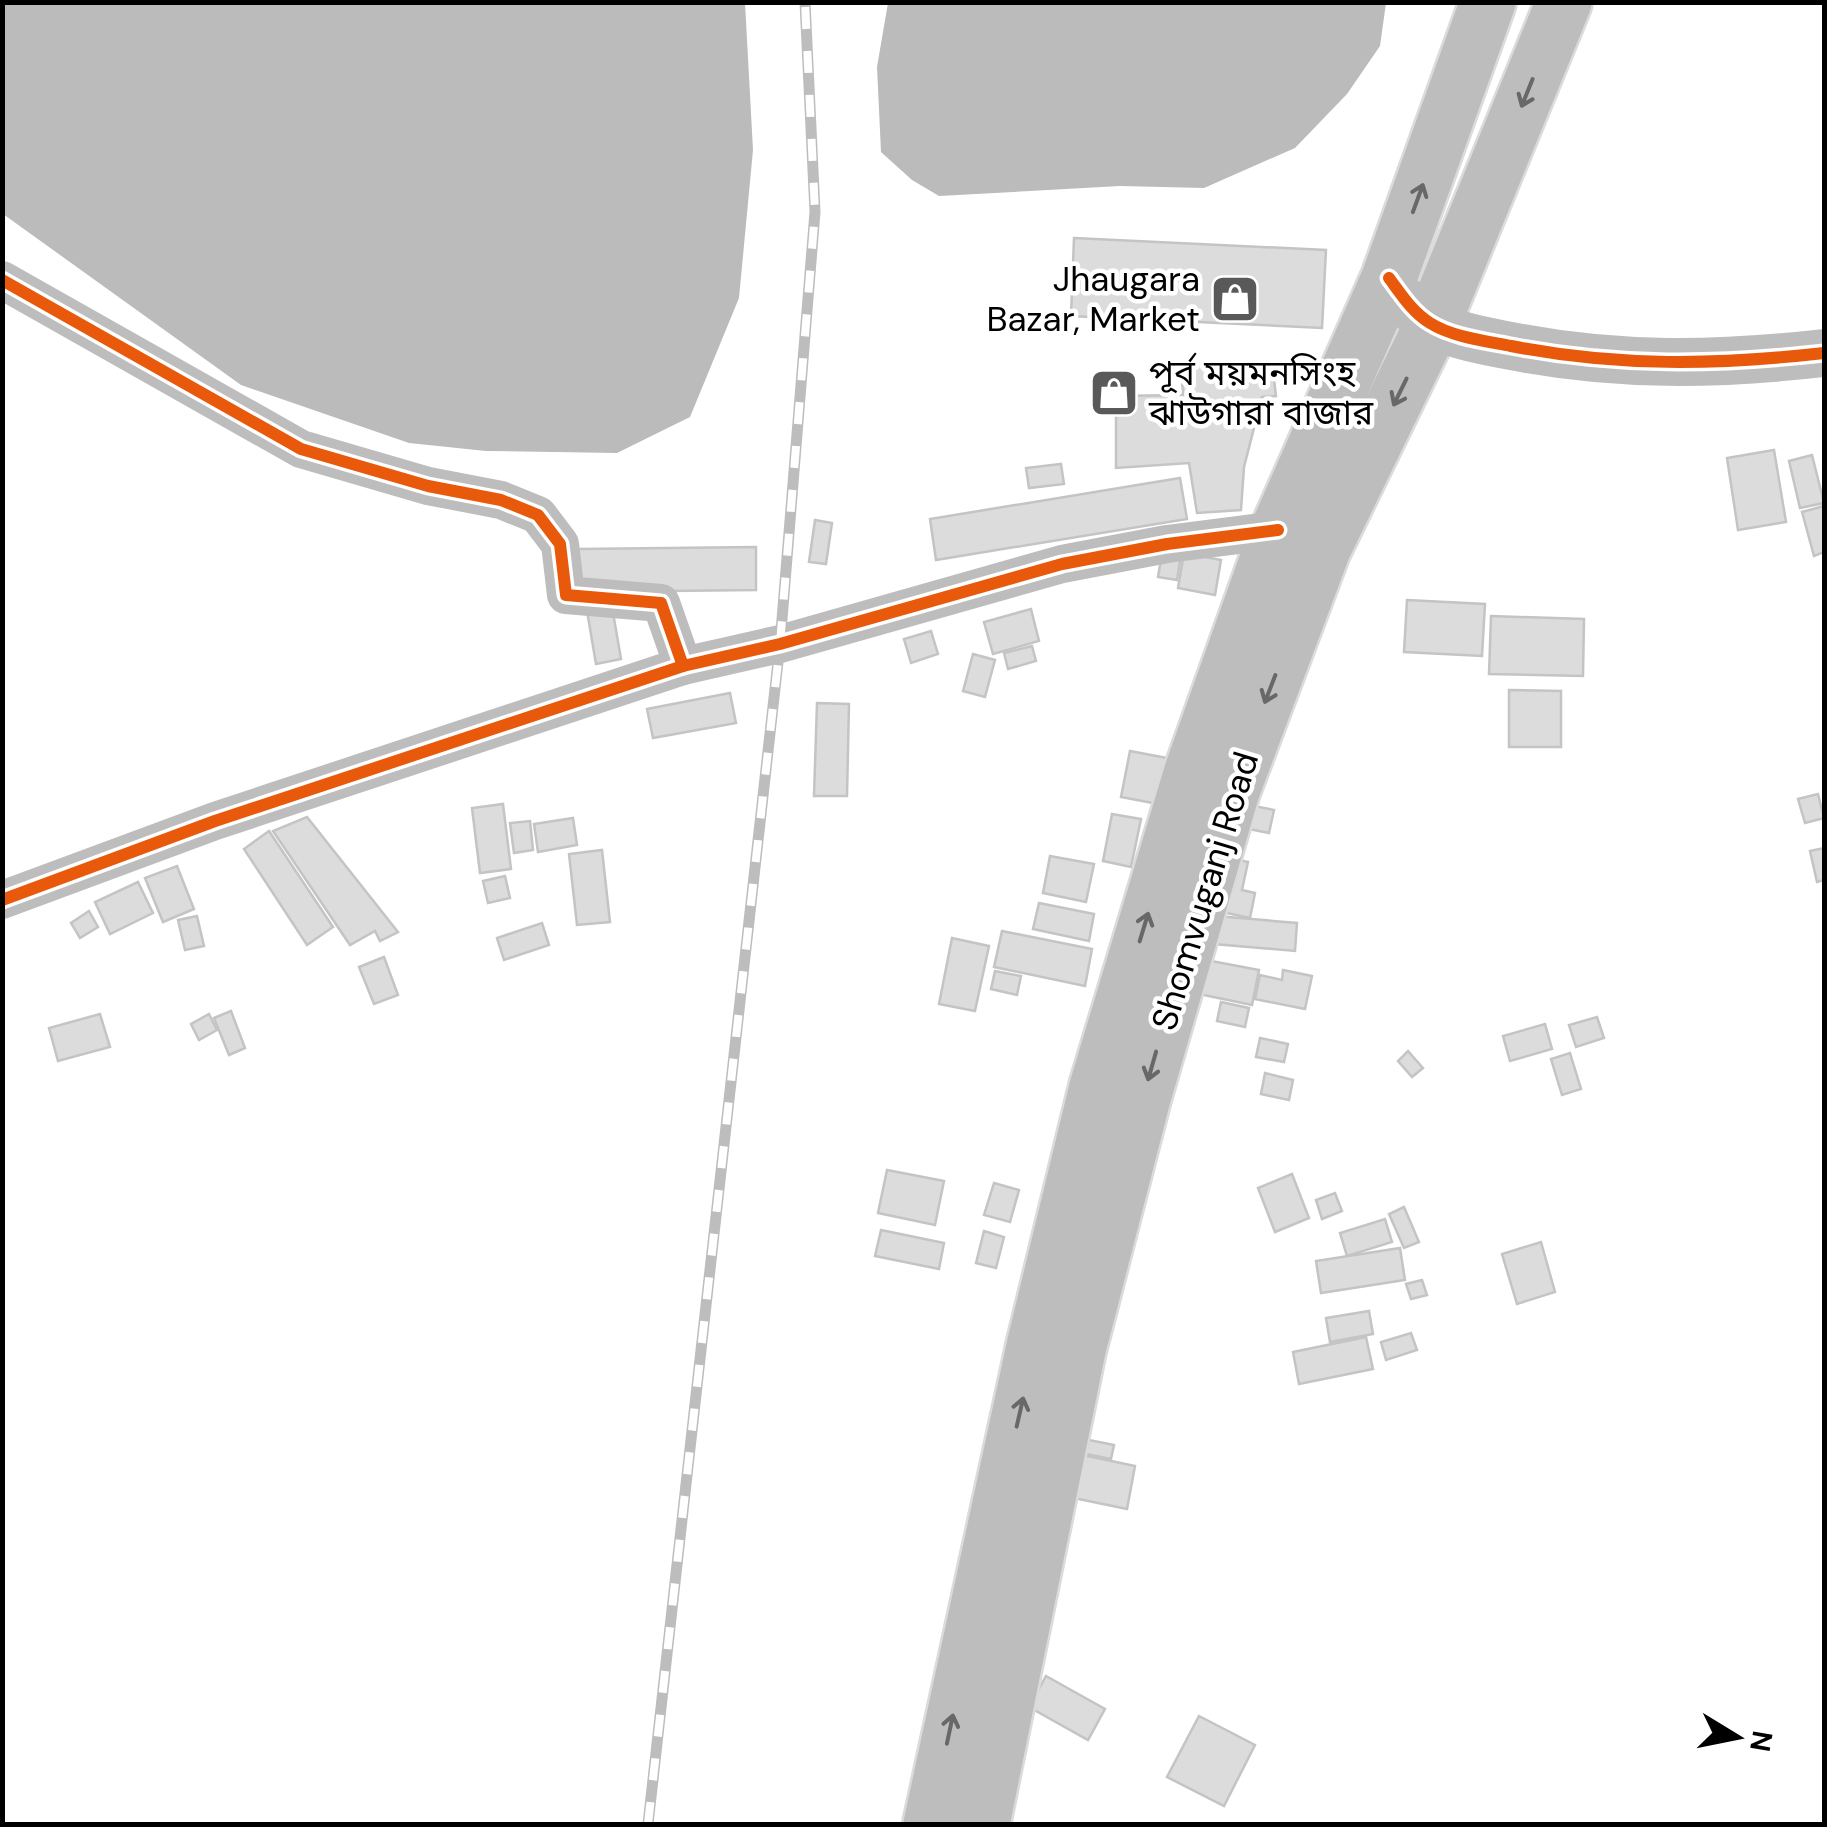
<svg xmlns="http://www.w3.org/2000/svg" width="1827" height="1827" viewBox="0 0 1827 1827" font-family="'DM Sans','Noto Sans Bengali',sans-serif">
  <rect width="100%" height="100%" fill="#fff"/>
  <g fill="#bbb">
    <polygon points="2,3 745,3 753,150 739,298 690,417 617,453 486,451 409,443 241,385 3,214"/>
    <polygon points="888,3 888,2 1386,3 1380,46 1347,94 1295,148 1204,188 1120,186 939,196 912,180 881,152 877,67"/>
  </g>
  <g fill="#dcdcdc" stroke="#c4c4c4" stroke-width="2.5">
    <polygon points="1074,238 1326,250 1322,328 1071,316"/>
    <polygon points="1272,362 1276,396 1262,397 1244,467 1241,510 1197,513 1189,463 1116,468 1116,396 1183,395 1181,365"/>
    <polygon points="1774,450 1786,522 1738,530 1727,458"/>
    <polygon points="1812,455 1824,503 1800,508 1789,461"/>
    <polygon points="1061,464 1064,484 1029,488 1026,468"/>
    <polygon points="1180,478 1187,519 936,560 930,519"/>
    <polygon points="1824,506 1824,552 1814,556 1802,512"/>
    <polygon points="815,520 832,523 826,564 809,562"/>
    <polygon points="756,547 756,590 577,592 577,549"/>
    <polygon points="1162,553 1181,556 1177,580 1158,577"/>
    <polygon points="1184,553 1221,560 1215,595 1178,588"/>
    <polygon points="1407,600 1485,604 1482,656 1404,652"/>
    <polygon points="611,601 621,659 596,664 586,605"/>
    <polygon points="1031,609 1039,641 993,654 984,622"/>
    <polygon points="1491,616 1584,619 1583,676 1489,674"/>
    <polygon points="931,631 938,654 911,663 904,639"/>
    <polygon points="1032,646 1036,661 1008,669 1004,653"/>
    <polygon points="973,654 995,660 985,697 963,691"/>
    <polygon points="1509,690 1561,691 1561,747 1509,747"/>
    <polygon points="730,693 736,723 653,738 647,709"/>
    <polygon points="817,703 849,704 847,796 814,796"/>
    <polygon points="1130,751 1167,758 1158,804 1121,797"/>
    <polygon points="1818,794 1824,818 1805,823 1798,799"/>
    <polygon points="503,804 511,869 480,873 472,808"/>
    <polygon points="1249,805 1274,810 1269,833 1244,828"/>
    <polygon points="1112,814 1141,819 1131,867 1103,861"/>
    <polygon points="307,817 398,932 380,941 375,931 350,945 273,831"/>
    <polygon points="573,818 577,845 538,852 534,824"/>
    <polygon points="530,821 533,850 514,853 510,823"/>
    <polygon points="269,831 333,927 307,945 244,849"/>
    <polygon points="1824,848 1824,880 1817,882 1810,851"/>
    <polygon points="602,850 610,922 577,925 569,854"/>
    <polygon points="1050,856 1094,864 1086,902 1043,893"/>
    <polygon points="1224,857 1248,862 1242,890 1255,893 1250,918 1213,910"/>
    <polygon points="177,866 194,909 163,922 145,878"/>
    <polygon points="505,876 510,898 488,903 483,881"/>
    <polygon points="138,882 153,913 110,934 95,902"/>
    <polygon points="1039,903 1094,914 1089,941 1033,929"/>
    <polygon points="89,911 98,927 80,938 71,923"/>
    <polygon points="197,916 204,946 185,950 178,920"/>
    <polygon points="1217,916 1297,923 1295,951 1214,944"/>
    <polygon points="542,923 549,945 504,960 497,938"/>
    <polygon points="1002,931 1092,949 1085,986 994,967"/>
    <polygon points="952,938 989,946 975,1011 939,1004"/>
    <polygon points="384,957 398,995 374,1004 359,967"/>
    <polygon points="1206,960 1259,970 1252,1005 1199,994"/>
    <polygon points="1283,970 1312,976 1305,1009 1255,999 1260,975 1282,980"/>
    <polygon points="995,971 1021,976 1017,995 991,989"/>
    <polygon points="1221,1002 1249,1008 1245,1027 1217,1021"/>
    <polygon points="231,1011 245,1048 229,1055 214,1018"/>
    <polygon points="100,1014 110,1047 58,1061 49,1028"/>
    <polygon points="209,1014 217,1030 199,1040 191,1024"/>
    <polygon points="1597,1017 1604,1038 1576,1047 1569,1025"/>
    <polygon points="1545,1024 1552,1049 1510,1061 1503,1036"/>
    <polygon points="1260,1038 1288,1044 1284,1062 1256,1057"/>
    <polygon points="1408,1051 1423,1068 1412,1077 1398,1061"/>
    <polygon points="1570,1053 1581,1089 1562,1095 1551,1059"/>
    <polygon points="1265,1073 1293,1080 1289,1100 1261,1094"/>
    <polygon points="887,1170 944,1181 935,1225 878,1213"/>
    <polygon points="1292,1174 1309,1218 1275,1232 1258,1188"/>
    <polygon points="994,1183 1019,1190 1010,1222 984,1215"/>
    <polygon points="1335,1193 1342,1211 1322,1219 1316,1200"/>
    <polygon points="1404,1207 1419,1242 1404,1248 1389,1214"/>
    <polygon points="1385,1219 1392,1242 1347,1256 1340,1233"/>
    <polygon points="881,1230 944,1243 939,1269 875,1256"/>
    <polygon points="984,1231 1004,1237 996,1268 976,1263"/>
    <polygon points="1541,1242 1555,1292 1517,1304 1502,1254"/>
    <polygon points="1400,1248 1405,1280 1321,1293 1316,1261"/>
    <polygon points="1422,1280 1427,1295 1411,1299 1406,1284"/>
    <polygon points="1369,1311 1373,1334 1330,1342 1326,1318"/>
    <polygon points="1411,1333 1417,1350 1386,1360 1381,1342"/>
    <polygon points="1366,1337 1373,1369 1299,1384 1293,1352"/>
    <polygon points="1089,1440 1114,1445 1111,1459 1086,1454"/>
    <polygon points="1078,1454 1135,1466 1127,1509 1069,1497"/>
    <polygon points="1046,1676 1105,1709 1088,1740 1029,1707"/>
    <polygon points="1199,1716 1255,1745 1224,1806 1167,1777"/>
  </g>
  <g fill="none" stroke-linecap="round" stroke-linejoin="round">
    <g stroke="#dbdbdb" stroke-width="60">
      <g id="primary">
        <polyline points="931,1824 1035,1342 1097,1087 1192,771 1278,530 1389,278 1488,2"/>
        <polyline points="982,1824 1078,1350 1143,1098 1232,791 1323,549 1432,325 1564,2"/>
      </g>
    </g>
    <g stroke="#bdbdbd" stroke-width="38">
      <polyline points="2,280 301,449 428,486 501,500 538,515 560,544 566,595 661,603 683,666"/>
      <polyline points="2,900 215,821 683,666 780,644 1062,564 1167,544 1278,530"/>
    </g>
    <path stroke="#bdbdbd" stroke-width="48" d="M1407 302C1430 333 1475 339 1511 346 1617 367 1717 365 1824 353"/>
    <use href="#primary" stroke="#bdbdbd" stroke-width="55"/>
    <g stroke="#bdbdbd" stroke-width="11">
      <polyline id="rail" points="648,1824 780,644 815,212 805,2"/>
    </g>
    <use href="#rail" stroke="#fff" stroke-width="8" stroke-dasharray="22" stroke-linecap="butt"/>
    <g stroke="#fff" stroke-width="19">
      <g id="cycleway">
        <path d="M1389 278C1401 294 1412 312 1430 323 1452 337 1486 341 1511 346 1617 367 1718 365 1824 353"/>
        <polyline points="2,280 301,449 428,486 501,500 538,515 560,544 566,595 661,603 683,666"/>
        <polyline points="2,900 215,821 683,666 780,644 1062,564 1167,544 1278,530"/>
      </g>
    </g>
    <use href="#cycleway" stroke="#e8590c" stroke-width="12"/>
  </g>
  <defs><path id="oneway-shaft" d="M-6 0H5M1.5-3L5.5 0L1.5 3" fill="none" stroke-width="1.6" stroke-linecap="round" stroke-linejoin="round" transform="scale(2.5)"/></defs>
  <g stroke="#686868">
    <use href="#oneway-shaft" transform="translate(1527 93) rotate(112)"/>
    <use href="#oneway-shaft" transform="translate(1418 198) rotate(-70)"/>
    <use href="#oneway-shaft" transform="translate(1400 392) rotate(116)"/>
    <use href="#oneway-shaft" transform="translate(1270 689) rotate(111)"/>
    <use href="#oneway-shaft" transform="translate(1144 927) rotate(-73)"/>
    <use href="#oneway-shaft" transform="translate(1152 1066) rotate(106)"/>
    <use href="#oneway-shaft" transform="translate(1020 1412) rotate(-77)"/>
    <use href="#oneway-shaft" transform="translate(950 1729) rotate(-78)"/>
  </g>
  <defs>
    <g id="shop-square" transform="scale(2.5)"><rect x="-9" y="-9" width="18" height="18" rx="4" fill="#595959" stroke="#fff"/><path d="M-5-2.5h2.3a2.7 3.5 0 0 1 5.4 0H5L5.5 6h-11ZM-1.5-2.5h3a1.5 2.3 0 0 0-3 0Z" fill="#fff"/></g>
  </defs>
  <g fill-rule="evenodd">
    <use href="#shop-square" x="1235" y="299"/>
    <use href="#shop-square" x="1114" y="393"/>
  </g>
  <g text-anchor="middle" dominant-baseline="central" stroke-width="9" stroke-linejoin="round" paint-order="stroke">
    <g font-size="35" fill="#000" stroke="#fff" text-anchor="end">
      <text x="1200" y="279">Jhaugara<tspan x="1200" dy="40">Bazar, Market</tspan></text>
      <text x="1149" y="373" text-anchor="start">পূর্ব ময়মনসিংহ<tspan x="1149" dy="40">ঝাউগারা বাজার</tspan></text>
    </g>
    <g font-size="35" fill="#000" stroke="#fff">
      <text transform="translate(1205 891) rotate(-73)">Shomvuganj Road</text>
    </g>
  </g>
  <rect width="1827" height="1827" fill="none" stroke="#000000" stroke-width="10"/>
  <g transform="translate(1737 1737) rotate(100)" stroke="#ffffff" stroke-width="8" paint-order="stroke">
  <path d="M0-8L18 38L0 25L-18 38Z" fill="#000000"/>
  <text y="-15" font-size="28" font-weight="bold" text-anchor="middle" fill="#000000">N</text>
  </g>
</svg>
